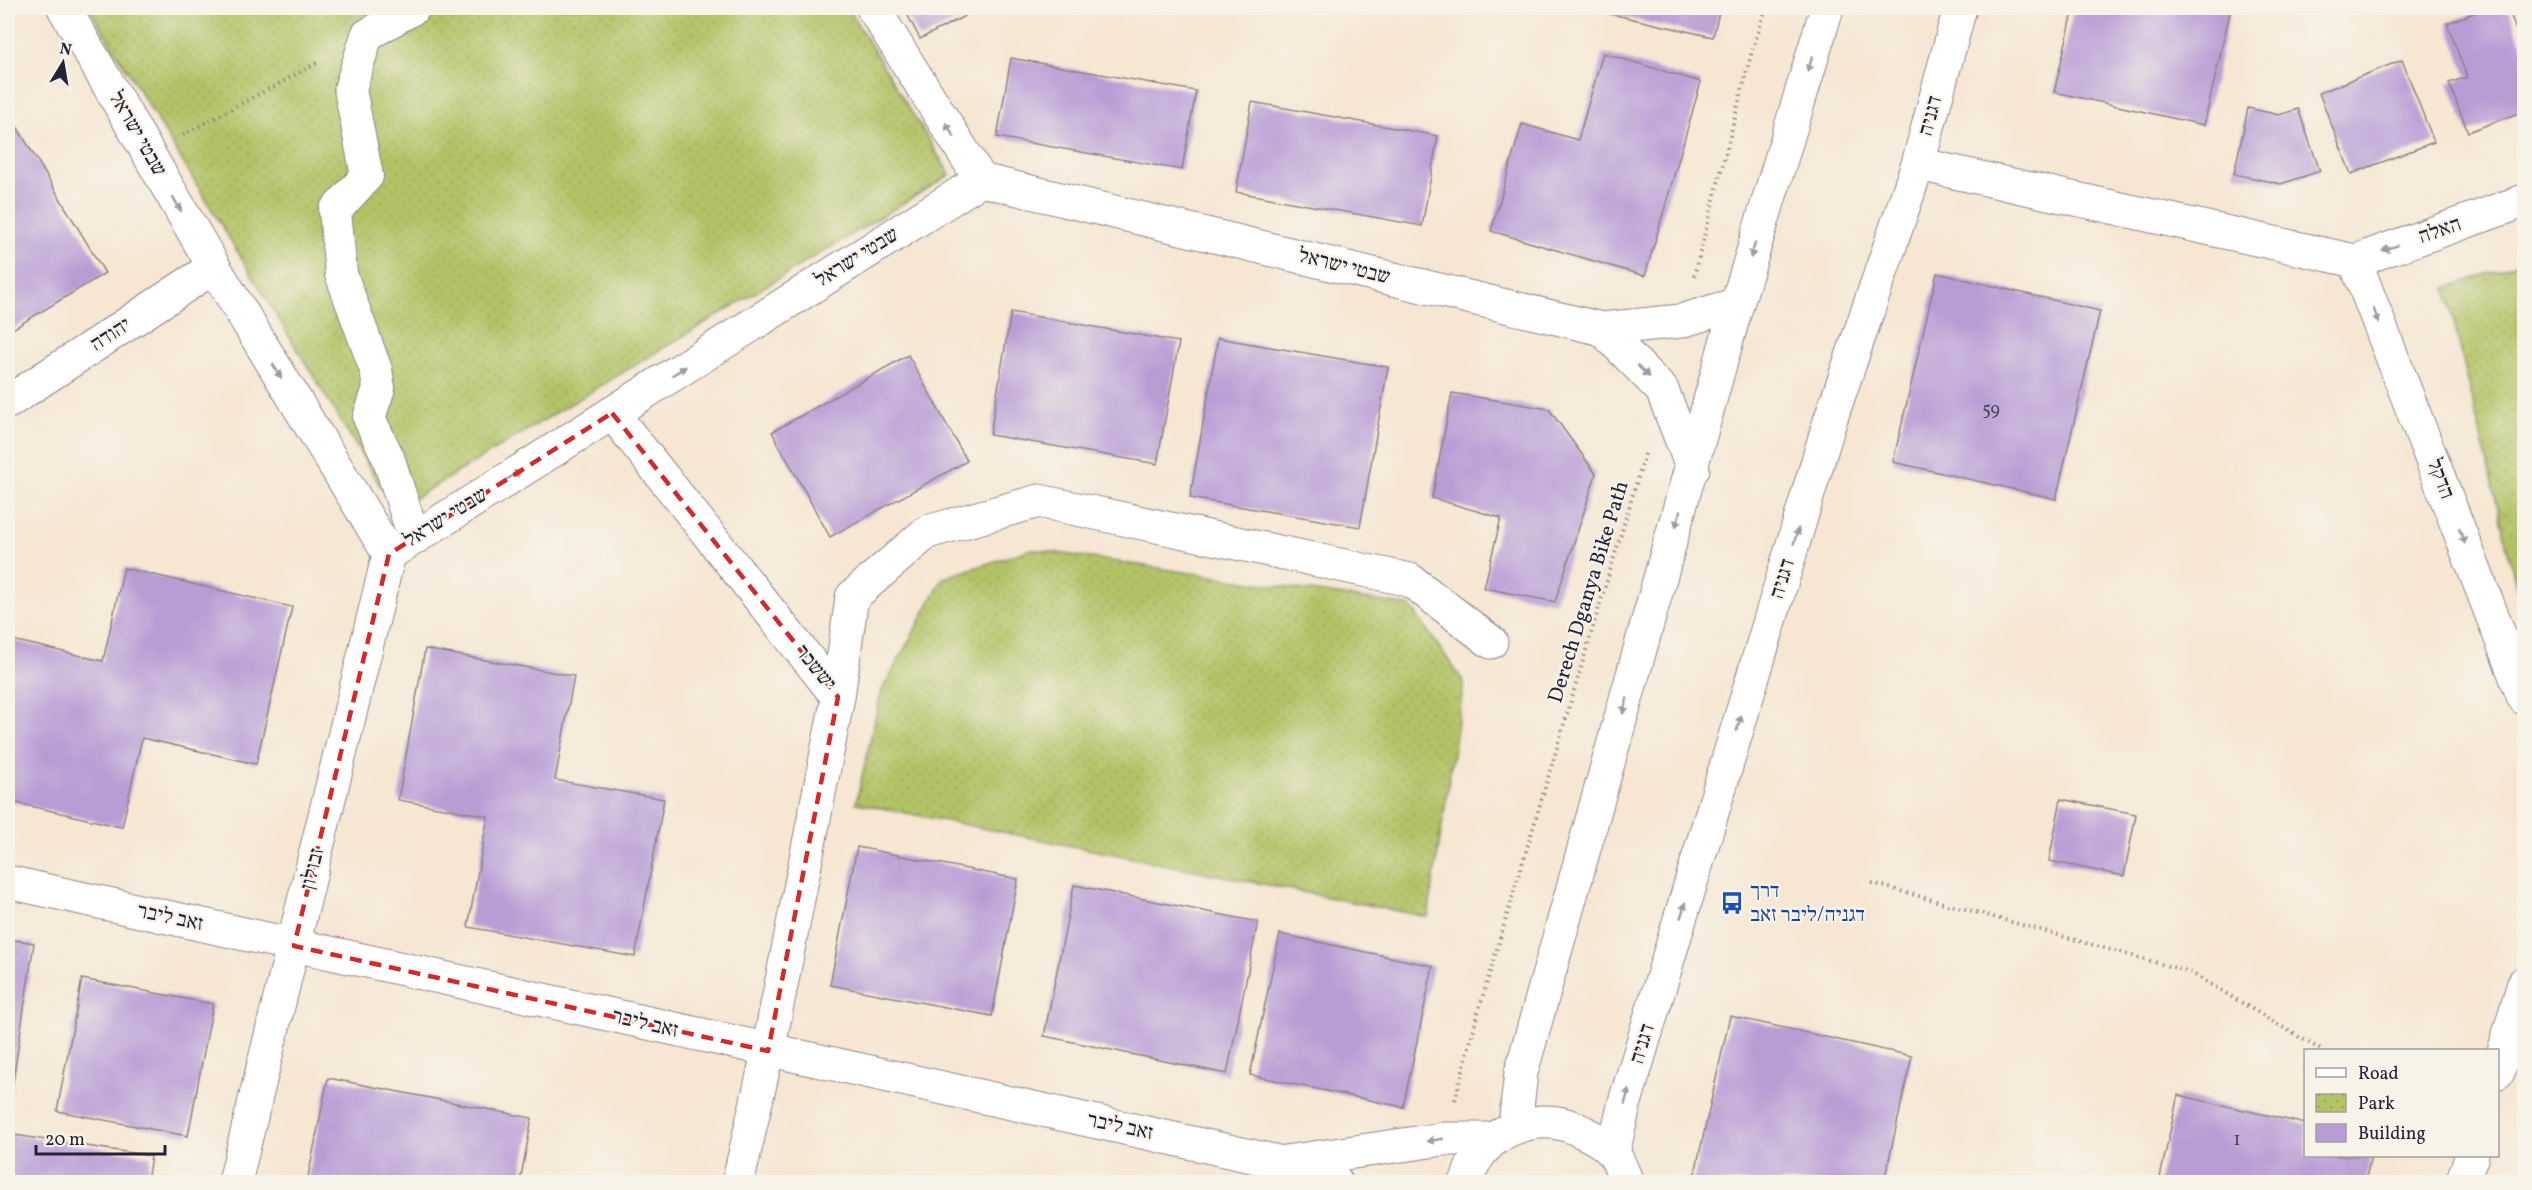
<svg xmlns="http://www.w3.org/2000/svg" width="2532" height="1190" viewBox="0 0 2532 1190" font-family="Vollkorn,'Frank Ruhl Libre',serif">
  <defs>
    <pattern id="park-dots" width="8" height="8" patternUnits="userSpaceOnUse" patternTransform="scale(1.5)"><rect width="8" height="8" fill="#b2c366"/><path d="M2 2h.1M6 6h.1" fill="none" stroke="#99a759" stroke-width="1.8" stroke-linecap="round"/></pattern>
  </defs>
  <rect width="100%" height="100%" fill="#f7f3e8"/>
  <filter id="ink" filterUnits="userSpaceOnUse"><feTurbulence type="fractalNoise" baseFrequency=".0167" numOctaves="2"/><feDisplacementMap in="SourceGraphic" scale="12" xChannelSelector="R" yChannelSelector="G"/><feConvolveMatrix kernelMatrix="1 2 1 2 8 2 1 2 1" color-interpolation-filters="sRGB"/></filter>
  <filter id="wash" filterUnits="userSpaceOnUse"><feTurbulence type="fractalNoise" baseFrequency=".008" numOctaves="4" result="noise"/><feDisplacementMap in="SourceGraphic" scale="24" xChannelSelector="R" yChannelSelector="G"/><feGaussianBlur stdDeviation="1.35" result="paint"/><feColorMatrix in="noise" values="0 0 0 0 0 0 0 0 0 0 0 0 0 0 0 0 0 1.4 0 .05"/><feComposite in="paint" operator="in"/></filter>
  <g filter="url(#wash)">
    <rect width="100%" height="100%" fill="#f6e6d2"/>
    <g fill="url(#park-dots)" stroke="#6a7250" stroke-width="1.5">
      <polygon points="89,8 848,8 950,175 395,510"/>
      <polygon points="2524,261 2524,619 2446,288"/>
      <polygon points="1032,549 1410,606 1464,682 1428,917 856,803 881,692 943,578"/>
    </g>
    <g id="blocks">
      <g fill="#b89dd5">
        <polygon points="904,8 980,8 920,39"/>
        <polygon points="1607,8 1720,8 1713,37 1606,13"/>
        <polygon points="2074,8 2231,8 2204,125 2054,92"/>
        <polygon points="2488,8 2508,8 2524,51 2524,111 2468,132 2449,83 2467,77 2447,23"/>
        <polygon points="1603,53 1701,82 1645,276 1491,231 1522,124 1578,140"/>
        <polygon points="1011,58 1196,91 1182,170 997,137"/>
        <polygon points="2402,60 2434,142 2351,174 2319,93"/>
        <polygon points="1252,102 1438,136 1422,226 1236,192"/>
        <polygon points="2248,108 2279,115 2298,109 2320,171 2281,184 2234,174"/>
        <polygon points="8,112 105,273 8,332"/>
        <polygon points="1937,273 2100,311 2056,499 1893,462"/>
        <polygon points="1011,312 1179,342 1157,464 990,435"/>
        <polygon points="1218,338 1388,367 1360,527 1190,498"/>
        <polygon points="908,355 967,461 830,537 772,432"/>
        <polygon points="1452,393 1549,409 1596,474 1555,602 1484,588 1501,518 1432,498"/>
        <polygon points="124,568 292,607 256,764 142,738 122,827 8,801 8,639 103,661"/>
        <polygon points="425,649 574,676 555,780 664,799 635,957 468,927 488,816 398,800"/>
        <polygon points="2061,799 2136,814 2124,876 2049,861"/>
        <polygon points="857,847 1018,879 992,1016 830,985"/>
        <polygon points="1074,885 1258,922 1227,1074 1044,1036"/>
        <polygon points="1280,934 1433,966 1403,1107 1250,1075"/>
        <polygon points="8,939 34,943 11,1094 8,1094"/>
        <polygon points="82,979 213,1004 188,1136 57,1111"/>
        <polygon points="1730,1016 1912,1056 1884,1182 1693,1182"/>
        <polygon points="328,1078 532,1118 520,1182 307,1182"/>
        <polygon points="2178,1095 2306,1124 2306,1156 2371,1156 2365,1182 2159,1182"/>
        <polygon points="8,1134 151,1156 147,1182 8,1182"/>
      </g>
    </g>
  </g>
  <g filter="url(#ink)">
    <use href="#blocks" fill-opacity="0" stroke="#8c8486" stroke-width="1.5"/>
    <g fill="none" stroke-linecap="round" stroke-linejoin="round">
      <g stroke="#8c8486" stroke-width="34">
        <g id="pedestrian">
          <polyline points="414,538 388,457 369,418 379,388 376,370 341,274 335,211 367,176 350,89 367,35 414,8"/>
          <polyline points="738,1182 768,1051"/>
        </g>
      </g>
      <g stroke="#8c8486" stroke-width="35">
        <g id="minor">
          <polyline points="64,8 214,267 389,554 981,180"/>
          <polyline points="873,8 981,180 1602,329 1681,321 1737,304"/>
          <polyline points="1918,164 2355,261"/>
          <polyline points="2355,261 2524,698"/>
          <polyline points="2355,261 2524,201"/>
          <polyline points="1602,329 1662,390 1693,469"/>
          <polyline points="8,402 214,267"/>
          <polyline points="612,413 838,697 768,1051"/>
          <polyline points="838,697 852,597 927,532 1039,501 1410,580 1491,642"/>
          <polyline points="8,882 1283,1163 1336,1182"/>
          <polyline points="2498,1072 2524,983"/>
          <polyline points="1285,1162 1444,1139 1494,1139"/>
          <polyline points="235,1182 389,554"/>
          <polyline points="2462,1182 2472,1156"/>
        </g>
      </g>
      <g stroke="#8c8486" stroke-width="35">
        <g id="tertiary">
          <polyline points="1515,1125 1521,1073 1737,304 1827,8"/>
          <polyline points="1613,1153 1625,1102 1830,421 1918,164 1960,8"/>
          <path d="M1466 1182C1469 1176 1471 1167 1475 1161 1498 1124 1545 1111 1583 1132 1594 1137 1606 1143 1613 1153 1619 1161 1623 1173 1627 1182"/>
        </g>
      </g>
      <g stroke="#8c8486" stroke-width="4" stroke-dasharray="1.5 4.5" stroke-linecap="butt">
        <polyline points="183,135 317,63"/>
        <polyline points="1694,276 1752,51 1766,8"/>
        <polyline points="1872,883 2190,972 2321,1050"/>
        <polyline points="1455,1100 1480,1005 1645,454"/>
      </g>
      <use href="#pedestrian" stroke="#fff" stroke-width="32"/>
      <use href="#minor" stroke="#fff" stroke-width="33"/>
      <use href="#tertiary" stroke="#fff" stroke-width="33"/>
    </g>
    <defs><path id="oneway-solid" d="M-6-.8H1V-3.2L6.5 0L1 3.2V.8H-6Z" transform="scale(1.5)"/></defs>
    <g fill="#9c9ca7">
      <use href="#oneway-solid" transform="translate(1810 64) rotate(107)"/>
      <use href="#oneway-solid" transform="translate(950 130) rotate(-122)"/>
      <use href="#oneway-solid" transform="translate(177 204) rotate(60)"/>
      <use href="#oneway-solid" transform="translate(2390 248) rotate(161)"/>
      <use href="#oneway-solid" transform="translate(1753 250) rotate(107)"/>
      <use href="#oneway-solid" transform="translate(2376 315) rotate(69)"/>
      <use href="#oneway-solid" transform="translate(277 371) rotate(59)"/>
      <use href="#oneway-solid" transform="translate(679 371) rotate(-32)"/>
      <use href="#oneway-solid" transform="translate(1643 371) rotate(45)"/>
      <use href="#oneway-solid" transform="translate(514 475) rotate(-32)"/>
      <use href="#oneway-solid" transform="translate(1678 519) rotate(106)"/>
      <use href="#oneway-solid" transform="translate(1796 536) rotate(-73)"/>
      <use href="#oneway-solid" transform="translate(2462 536) rotate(69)"/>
      <use href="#oneway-solid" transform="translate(1625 706) rotate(106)"/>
      <use href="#oneway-solid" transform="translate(1739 723) rotate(-73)"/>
      <use href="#oneway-solid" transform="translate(1683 910) rotate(-73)"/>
      <use href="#oneway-solid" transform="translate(1627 1096) rotate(-74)"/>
      <use href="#oneway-solid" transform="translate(1435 1140) rotate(172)"/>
    </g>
  </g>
  <path fill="none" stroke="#d62828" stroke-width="4.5" stroke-dasharray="12 8" stroke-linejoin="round" d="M612 413 838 697 768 1051 294 946 389 554Z"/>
  <defs>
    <g id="bus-bare" transform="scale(1.8)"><path d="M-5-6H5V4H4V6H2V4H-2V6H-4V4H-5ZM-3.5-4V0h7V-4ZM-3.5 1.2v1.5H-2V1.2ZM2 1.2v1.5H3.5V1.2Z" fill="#1a4fb4" stroke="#f7f3e8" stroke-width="2.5" paint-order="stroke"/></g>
  </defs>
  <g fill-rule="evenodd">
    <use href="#bus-bare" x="1732" y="903"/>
  </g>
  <g text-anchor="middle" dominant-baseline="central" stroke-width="4.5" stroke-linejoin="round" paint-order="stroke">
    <g font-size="18" fill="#484162">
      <text x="1991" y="410">59</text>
      <text x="2237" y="1140">1</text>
    </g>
    <g font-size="21" fill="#22223b" stroke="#f7f3e8">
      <text transform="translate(1931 116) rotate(-75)">דגניה</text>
      <text transform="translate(137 134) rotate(60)">שבטי ישראל</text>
      <text transform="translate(2440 231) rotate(-19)">האלה</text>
      <text transform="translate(857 258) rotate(-32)">שבטי ישראל</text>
      <text transform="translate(1344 267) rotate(14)">שבטי ישראל</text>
      <text transform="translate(111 335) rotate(-33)">יהודה</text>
      <text transform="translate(2440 479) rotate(69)">הדקל</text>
      <text transform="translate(446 518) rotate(-32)">שבטי ישראל</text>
      <text transform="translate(1783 579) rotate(-73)">דגניה</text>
      <text transform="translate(1589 592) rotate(-73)">Derech Dganya Bike Path</text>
      <text transform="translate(815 668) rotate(51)">יששכר</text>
      <text transform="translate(313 869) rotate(-76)">זבולון</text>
      <text transform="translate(170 918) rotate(12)">זאב ליבר</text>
      <text transform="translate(645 1024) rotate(13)">זאב ליבר</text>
      <text transform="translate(1643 1044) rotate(-73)">דגניה</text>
      <text transform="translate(1120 1127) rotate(12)">זאב ליבר</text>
    </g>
    <g font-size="21" fill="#164399" stroke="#f7f3e8" text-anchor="start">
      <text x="1750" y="891">דרך<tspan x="1750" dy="24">דגניה/ליבר זאב</tspan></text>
    </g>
  </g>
  <rect width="2532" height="1190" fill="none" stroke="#f7f3e8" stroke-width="30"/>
  <rect x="2304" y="1049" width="195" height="108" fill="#f7f3e8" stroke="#a29fa3" stroke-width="1.5"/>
  <rect x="2316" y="1068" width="30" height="9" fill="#ffffff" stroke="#a29fa3" stroke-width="1.5"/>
  <text x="2358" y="1079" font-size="18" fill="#22223b">Road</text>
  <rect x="2316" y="1094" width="30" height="18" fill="url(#park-dots)" stroke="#a29fa3" stroke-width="1.5"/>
  <text x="2358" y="1109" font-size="18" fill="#22223b">Park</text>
  <rect x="2316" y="1124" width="30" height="18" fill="#b89dd5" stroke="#a29fa3" stroke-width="1.5"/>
  <text x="2358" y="1139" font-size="18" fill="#22223b">Building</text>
  <g transform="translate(63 63) rotate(11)" stroke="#f7f3e8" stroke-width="4.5" paint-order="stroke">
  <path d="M0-4.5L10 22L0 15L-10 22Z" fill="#22223b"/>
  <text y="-9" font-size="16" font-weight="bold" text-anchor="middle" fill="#22223b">N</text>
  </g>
  <path d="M36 1145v9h129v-9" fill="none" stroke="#22223b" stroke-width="3"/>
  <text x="45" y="1145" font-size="18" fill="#22223b" stroke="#f7f3e8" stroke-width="4.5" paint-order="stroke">20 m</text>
</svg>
